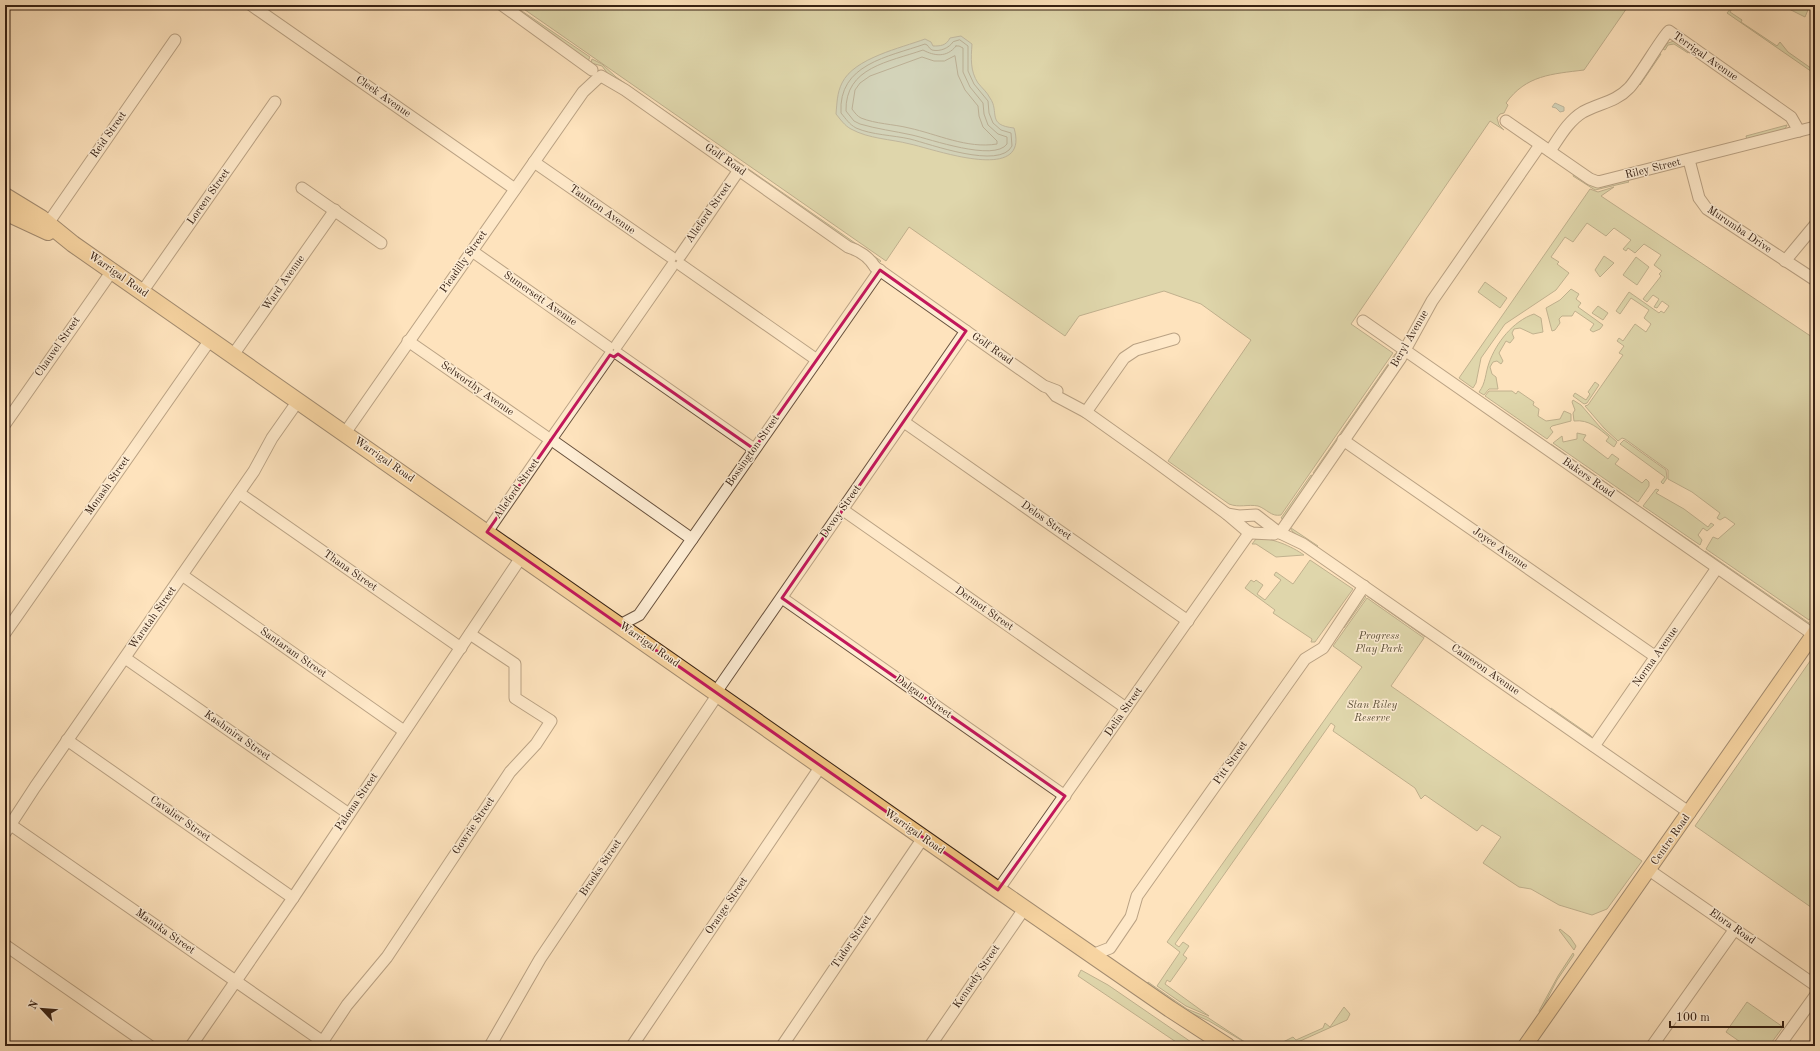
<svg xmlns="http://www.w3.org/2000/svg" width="1820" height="1051" viewBox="0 0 1820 1051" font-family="'Old Standard TT',serif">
  <rect width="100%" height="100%" fill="#fee3bd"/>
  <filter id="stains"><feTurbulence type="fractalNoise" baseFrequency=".005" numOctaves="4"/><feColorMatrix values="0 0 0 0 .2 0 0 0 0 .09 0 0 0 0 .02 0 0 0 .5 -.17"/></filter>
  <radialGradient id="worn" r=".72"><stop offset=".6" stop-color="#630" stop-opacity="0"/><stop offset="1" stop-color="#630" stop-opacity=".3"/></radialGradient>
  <g fill="#bac595" stroke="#787354">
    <polygon points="509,5 513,5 590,57 588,61"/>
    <path d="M518 5H1629L1584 70C1552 74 1526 75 1506 103L1508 105 1504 113 1500 114 1497 118 1499 125 1504 130 1490 121 1351 324 1393 353 1281 515C1271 517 1267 509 1258 506 1248 504 1239 508 1229 504L1168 461 1251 340 1201 304 1164 291 1079 316 1065 336 909 227 886 261Z"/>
    <polygon points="1730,5 1734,5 1730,12 1742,20 1741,22 1777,46 1780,42 1788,52 1815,71 1815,74 1727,13 1732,7"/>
    <polygon points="1787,5 1810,5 1805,17 1785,7"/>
    <polygon points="1674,41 1689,51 1688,53 1674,44 1668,45 1665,50 1663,49 1668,43"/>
    <polygon points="1659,53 1661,54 1640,85 1639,84"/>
    <polygon points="592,59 602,64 616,77 881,261 879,263 611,78 602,66 591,63"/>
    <polygon points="1787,125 1785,129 1747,140 1746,136"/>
    <polygon points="1574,174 1627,180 1629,182 1595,190 1573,176"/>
    <polygon points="1614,187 1601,196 1815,339 1815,612 1809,620 1706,549 1713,537 1718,539 1735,524 1725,517 1720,520 1717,518 1720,513 1692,492 1668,479 1668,470 1625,439 1622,438 1618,441 1604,428 1585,406 1588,405 1623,355 1619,353 1624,346 1617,341 1619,338 1623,341 1635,324 1646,332 1651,324 1644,318 1649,310 1631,298 1620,314 1616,311 1629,292 1659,313 1661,311 1664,313 1669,306 1662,301 1657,308 1654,307 1659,299 1653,295 1647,302 1643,299 1661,276 1659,274 1662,271 1654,265 1661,255 1644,244 1635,253 1628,248 1626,251 1623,249 1631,240 1614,228 1606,236 1587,223 1573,242 1565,237 1551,257 1559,262 1557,264 1569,273 1556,290 1505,324 1481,358 1476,383 1473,388 1459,378 1590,189 1598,192"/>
    <polygon points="1604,256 1614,263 1600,277 1595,270"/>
    <polygon points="1636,257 1649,267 1637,285 1623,275"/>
    <polygon points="1485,282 1507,298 1500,308 1478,292"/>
    <polygon points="1571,289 1579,294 1576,299 1581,303 1578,307 1603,325 1600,329 1593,332 1590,330 1594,324 1575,311 1572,316 1562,316 1559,319 1560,323 1555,330 1552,331 1546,308 1560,300"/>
    <polygon points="1598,306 1608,313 1603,320 1592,313"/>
    <path d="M1534 314 1541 318 1543 332 1533 334 1520 328 1514 329 1512 333 1514 338 1510 343 1506 341 1499 353 1503 361 1501 364 1497 361 1493 362 1490 367 1492 374 1496 377 1498 389H1489L1484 395 1479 392C1486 383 1485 374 1489 363 1496 343 1513 321 1534 314Z"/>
    <polygon points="1395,354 1397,354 1387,367 1315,474 1313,473"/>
    <polygon points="1595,382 1599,385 1587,403 1584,404 1573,396 1575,393 1586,400 1590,394 1588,392"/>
    <polygon points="1489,391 1512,391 1516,394 1518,391 1534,402 1533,405 1539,409 1538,416 1546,421 1560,419 1564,411 1571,414 1571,421 1552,426 1550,428 1553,432 1547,439 1485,396"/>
    <path d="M1573 400 1581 405 1600 427 1617 442 1614 447 1606 441 1609 437C1599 429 1589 419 1574 421L1573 413 1575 410 1572 402Z"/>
    <polygon points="1577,433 1586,435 1583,440 1608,459 1612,454 1619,459 1615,464 1642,483 1646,479 1649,482 1649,486 1638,502 1553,443 1562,436 1563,442 1577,439"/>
    <polygon points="1624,440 1666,470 1667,478 1663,484 1661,482 1665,477 1620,444"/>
    <polygon points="1551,444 1636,504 1635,505 1550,446"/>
    <polygon points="1311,475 1313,476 1283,519 1281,518"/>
    <polygon points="1656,489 1659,490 1656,493 1684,509 1708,527 1711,523 1714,525 1707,531 1703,528 1698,535 1702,540 1700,545 1643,506"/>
    <polygon points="1642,508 1699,547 1698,549 1641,509"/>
    <polygon points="1290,528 1291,528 1318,546 1316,548 1293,532"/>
    <path d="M1256 539C1269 536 1293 547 1304 555L1276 557 1256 544H1252Z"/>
    <polygon points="1705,551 1809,623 1807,624 1704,552"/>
    <polygon points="1310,560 1353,589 1315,642 1311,642 1312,639 1273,613 1275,610 1245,588 1251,580 1254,582 1256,580 1263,585 1257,594 1265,600 1281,580 1274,575 1276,572 1293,584"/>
    <polygon points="1368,594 1426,635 1425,637 1367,596"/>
    <polygon points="1363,595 1366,597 1344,628 1343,627"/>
    <polygon points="1367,598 1424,638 1391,686 1642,861 1607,909 1592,915 1559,905 1531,889 1519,887 1483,863 1501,837 1482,825 1477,831 1425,795 1421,799 1415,788 1333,731 1335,726 1331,723 1175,944 1179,947 1183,942 1189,946 1183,955 1187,958 1170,982 1167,980 1165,984 1209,1016 1186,1006 1157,986 1180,952 1167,942 1362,667 1333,646"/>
    <polygon points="1815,654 1815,910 1695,826"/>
    <polygon points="1551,708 1590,735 1592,737 1550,710"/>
    <polygon points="1560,929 1570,937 1576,946 1574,950 1559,930"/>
    <polygon points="1573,953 1574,955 1557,980 1540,1013 1539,1011 1558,976"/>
    <polygon points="1081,970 1108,985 1194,1044 1193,1046 1182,1046 1078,976"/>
    <polygon points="1148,982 1187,1009 1207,1017 1251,1046 1209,1021 1189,1012 1147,984"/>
    <polygon points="1747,1002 1783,1027 1769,1046 1746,1046 1726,1032"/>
    <polygon points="1344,1007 1350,1014 1347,1020 1289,1046 1283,1046 1281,1043 1293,1037 1296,1040 1323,1028 1325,1023 1330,1027"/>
  </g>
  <g fill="#a0beb3" stroke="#767f73">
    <path d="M961 36 972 44C971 58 970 71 978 83 982 88 987 92 990 98 1000 112 986 125 1014 128 1031 185 934 149 910 144 891 139 869 139 851 129 845 126 840 119 836 114 837 103 837 93 842 83 854 58 901 48 925 39L931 42 933 46C940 46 946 46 950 38Z"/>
    <polygon points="1555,103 1564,107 1564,111 1560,112 1556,108 1552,107"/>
  </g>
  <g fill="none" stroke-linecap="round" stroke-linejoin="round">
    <g stroke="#6c7063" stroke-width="1">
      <path d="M960 40 968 46V71L974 84 988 101 989 113 993 123 1001 130 1011 133 1012 146C1000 170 930 144 910 139 892 135 872 135 856 128 849 124 846 119 841 113 838 64 888 57 925 44 929 45 928 48 932 50 940 52 949 48 953 42Z"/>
      <path d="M956 46H959L963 48V72L970 87 983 103 984 114 988 125 998 134 1007 137V144C994 162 930 139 912 135 894 131 877 129 860 124L854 121 846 111C845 67 889 62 923 50 934 56 947 58 956 46Z"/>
      <path d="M955 56 958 75 965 90 978 106 979 116 983 127 997 141V144C967 149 937 134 909 128 893 124 876 124 861 118 857 116 855 113 852 109L855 90 860 83 870 76 922 57 934 61H944Z"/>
    </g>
    <g stroke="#69523e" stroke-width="13">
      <g id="minor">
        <polyline points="251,5 515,189"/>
        <polyline points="502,5 592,70"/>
        <path d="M601 76 625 90 848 247C858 250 869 257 875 267"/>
        <polyline points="1506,121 1590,179 1598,182 1815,127"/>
        <path d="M1550 151C1559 138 1568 121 1583 112 1599 103 1616 102 1629 88 1638 79 1664 34 1669 31L1791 117 1799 131"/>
        <polyline points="1689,160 1699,198 1707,209 1815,280"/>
        <polyline points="534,162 671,257"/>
        <polyline points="302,188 381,243"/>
        <polyline points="44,229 175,40"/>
        <polyline points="472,251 608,347"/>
        <polyline points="680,256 739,170"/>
        <polyline points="1785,261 1815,225"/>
        <polyline points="681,265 817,360"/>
        <polyline points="875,267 1044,386 1057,391"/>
        <polyline points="142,292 275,102"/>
        <polyline points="1363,321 1814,635"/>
        <polyline points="408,341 545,436"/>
        <polyline points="617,345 672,266"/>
        <polyline points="618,354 754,449"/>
        <polyline points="233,355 335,210"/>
        <polyline points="1051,390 1056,396 1086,412 1152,459 1227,514 1247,531 1252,533 1274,534 1278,532"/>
        <polyline points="1086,412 1124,358 1136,350 1174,339"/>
        <polyline points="904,422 1188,621"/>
        <polyline points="5,424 112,271"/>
        <polyline points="345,433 583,92 598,78"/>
        <polyline points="554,435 610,355"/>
        <polyline points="1343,440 1656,657"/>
        <polyline points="556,443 692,539"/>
        <polyline points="239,493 461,648"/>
        <polyline points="843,510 1126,708"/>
        <polyline points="1227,514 1239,516 1256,515 1278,532 1303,544 1690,813"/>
        <polyline points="487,532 547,445"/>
        <polyline points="1280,533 1400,359 1432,301 1540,145"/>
        <polyline points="182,575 404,731"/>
        <polyline points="782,598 1065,796"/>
        <polyline points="620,625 639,615 880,270"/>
        <polyline points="5,633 210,340"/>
        <polyline points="125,658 349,814"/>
        <polyline points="716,692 966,331"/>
        <polyline points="67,740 293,898"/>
        <polyline points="1594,746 1717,568"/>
        <polyline points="11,825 319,1039"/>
        <polyline points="5,833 35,787 254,471 272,438 298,401"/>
        <polyline points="1649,870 1815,985"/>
        <polyline points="998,890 1250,532"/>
        <polyline points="5,945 150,1046"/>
        <polyline points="1092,955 1110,948 1131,917 1137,896 1305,659 1323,648 1364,586"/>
        <polyline points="325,1038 347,1005 387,957 510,772 536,744 551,721 515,698 515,664 470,634"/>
        <polyline points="191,1046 293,898 522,556"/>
        <polyline points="490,1046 540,959 718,694"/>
        <polyline points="632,1046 821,766"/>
        <polyline points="782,1046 923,838"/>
        <polyline points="930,1046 1024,909"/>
        <polyline points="1652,1046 1735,929"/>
        <polyline points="1779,1046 1815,996"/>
      </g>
    </g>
    <g stroke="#372113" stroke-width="16">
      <polyline id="major" points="1525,1046 1815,632"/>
    </g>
    <g stroke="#372113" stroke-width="18">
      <g id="highway">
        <polyline points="5,196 41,218 73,244 998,890 1170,1009 1227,1046"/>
        <polyline points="5,212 48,232"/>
      </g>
    </g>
    <use href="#minor" stroke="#feedd4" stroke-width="11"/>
    <use href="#major" stroke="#efc27e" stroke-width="14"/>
    <use href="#highway" stroke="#efc27e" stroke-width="16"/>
  </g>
  <path d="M0 0H1820V1051H0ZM880 270 966 331 782 598 1065 796 998 890 487 532 610 355 614 357 618 354 754 449Z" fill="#fee3bd" fill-opacity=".55" fill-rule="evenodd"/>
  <path fill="none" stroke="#c2185b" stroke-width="3" stroke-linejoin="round" d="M880 270 966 331 782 598 1065 796 998 890 487 532 610 355 614 357 618 354 754 449Z"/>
  <g text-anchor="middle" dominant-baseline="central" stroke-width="3" stroke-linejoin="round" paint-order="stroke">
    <g font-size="11" fill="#372113" stroke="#feedd4">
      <text transform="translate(1705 57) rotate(35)">Terrigal Avenue</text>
      <text transform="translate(383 97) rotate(35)">Cleek Avenue</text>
      <text transform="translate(109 135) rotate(-55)">Reid Street</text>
      <text transform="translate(725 160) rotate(35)">Golf Road</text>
      <text transform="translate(1653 169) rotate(-14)">Riley Street</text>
      <text transform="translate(209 197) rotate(-55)">Loreen Street</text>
      <text transform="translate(602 210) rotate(35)">Taunton Avenue</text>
      <text transform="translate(709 213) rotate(-55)">Alleford Street</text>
      <text transform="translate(1739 230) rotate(34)">Murumba Drive</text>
      <text transform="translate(464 262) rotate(-55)">Picadilly Street</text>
      <text transform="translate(118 275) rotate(35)">Warrigal Road</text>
      <text transform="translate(284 283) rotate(-55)">Ward Avenue</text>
      <text transform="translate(540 299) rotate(35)">Sumersett Avenue</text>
      <text transform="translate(1410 339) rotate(-60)">Beryl Avenue</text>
      <text transform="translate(58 347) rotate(-55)">Chauvel Street</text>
      <text transform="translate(992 349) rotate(35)">Golf Road</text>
      <text transform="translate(477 389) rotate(35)">Selworthy Avenue</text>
      <text transform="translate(753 451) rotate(-55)">Bossington Street</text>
      <text transform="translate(384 460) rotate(35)">Warrigal Road</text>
      <text transform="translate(1588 478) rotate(35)">Bakers Road</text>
      <text transform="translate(108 486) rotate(-55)">Monash Street</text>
      <text transform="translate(517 489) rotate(-55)">Alleford Street</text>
      <text transform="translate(841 512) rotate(-55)">Devoy Street</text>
      <text transform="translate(1046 521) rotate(35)">Delos Street</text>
      <text transform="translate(1500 549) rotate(35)">Joyce Avenue</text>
      <text transform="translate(350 571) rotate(35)">Thana Street</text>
      <text transform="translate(984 609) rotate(35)">Dermot Street</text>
      <text transform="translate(153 618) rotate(-55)">Waratah Street</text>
      <text transform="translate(649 645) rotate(35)">Warrigal Road</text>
      <text transform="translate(293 653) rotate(35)">Santaram Street</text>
      <text transform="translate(1656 657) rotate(-55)">Norma Avenue</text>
      <text transform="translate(1485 670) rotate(35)">Cameron Avenue</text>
      <text transform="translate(923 697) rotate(35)">Dalgan Street</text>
      <text transform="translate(1124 712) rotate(-55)">Delia Street</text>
      <text transform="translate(237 736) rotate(35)">Kashmira Street</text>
      <text transform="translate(1231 763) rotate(-55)">Pitt Street</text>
      <text transform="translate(357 802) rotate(-56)">Paloma Street</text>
      <text transform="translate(180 819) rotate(35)">Cavalier Street</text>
      <text transform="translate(474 826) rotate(-56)">Gowrie Street</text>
      <text transform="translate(914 832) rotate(35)">Warrigal Road</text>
      <text transform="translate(1671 840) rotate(-55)">Centre Road</text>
      <text transform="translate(601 868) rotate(-56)">Brooks Street</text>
      <text transform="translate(727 906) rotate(-56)">Orange Street</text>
      <text transform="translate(1732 927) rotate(35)">Elora Road</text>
      <text transform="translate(165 932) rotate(35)">Manuka Street</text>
      <text transform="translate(852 942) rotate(-56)">Tudor Street</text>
      <text transform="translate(977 977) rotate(-56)">Kennedy Street</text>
    </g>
    <g font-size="11" font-style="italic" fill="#5e523a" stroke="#feedd4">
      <text x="1379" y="636">Progress<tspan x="1379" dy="13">Play Park</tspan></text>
      <text x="1372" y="705">Stan Riley<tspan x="1372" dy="13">Reserve</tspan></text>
    </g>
  </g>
  <rect width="1820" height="1051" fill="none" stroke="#fee3bd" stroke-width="20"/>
  <rect x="6" y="6" width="1808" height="1039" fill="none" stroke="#372113" stroke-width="2"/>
  <rect x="10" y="10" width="1800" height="1031" fill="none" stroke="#372113"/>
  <g transform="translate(42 1009) rotate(296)" stroke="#feedd4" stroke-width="3" paint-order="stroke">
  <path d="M0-3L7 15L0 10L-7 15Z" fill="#372113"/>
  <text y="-6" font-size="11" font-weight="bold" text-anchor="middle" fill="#372113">N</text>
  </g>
  <path d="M1670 1021v6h113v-6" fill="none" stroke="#372113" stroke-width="2"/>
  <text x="1676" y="1021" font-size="12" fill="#372113" stroke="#feedd4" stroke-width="3" paint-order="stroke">100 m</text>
  <rect width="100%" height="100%" filter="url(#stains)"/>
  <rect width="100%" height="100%" fill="url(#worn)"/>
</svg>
